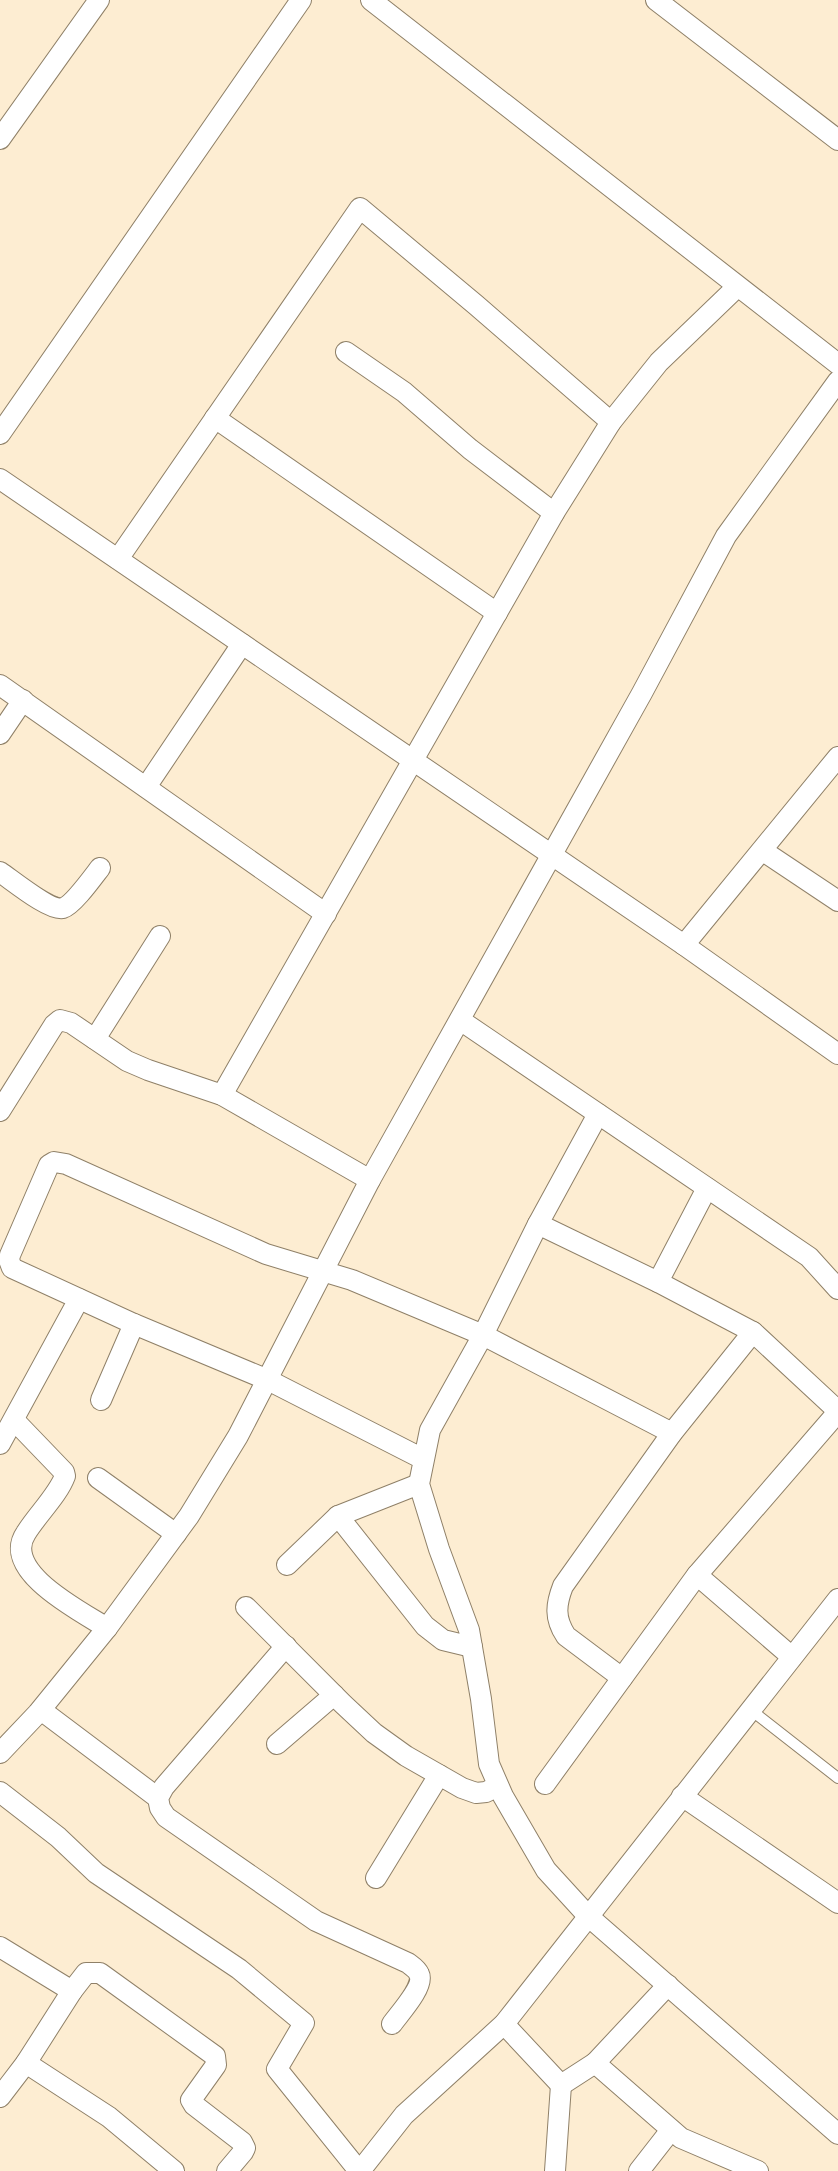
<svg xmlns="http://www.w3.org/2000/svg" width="838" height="2171" viewBox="0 0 838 2171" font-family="Cabin,sans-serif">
  <rect width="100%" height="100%" fill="#fdedd2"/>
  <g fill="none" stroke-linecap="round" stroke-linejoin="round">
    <g stroke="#8f8068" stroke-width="12">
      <polyline id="service" points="751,1710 838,1778"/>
    </g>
    <g stroke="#8f8068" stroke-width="22">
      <g id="minor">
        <polyline points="371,0 838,364"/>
        <polyline points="656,0 838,140"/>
        <polyline points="0,139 99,0"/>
        <polyline points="346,352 404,392 470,449 554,513"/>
        <polyline points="215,418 497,613"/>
        <polyline points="0,434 301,0"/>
        <polyline points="0,479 684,945 838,1054"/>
        <polyline points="118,559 360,208 476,305 611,422"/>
        <polyline points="0,685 326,914"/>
        <polyline points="0,734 23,700"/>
        <polyline points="146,787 242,644"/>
        <polyline points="763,851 838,901"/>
        <path d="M0 872C12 880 51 912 63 908 73 905 93 877 100 868"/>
        <polyline points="684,945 838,757"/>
        <polyline points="460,1020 809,1257 838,1289"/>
        <polyline points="95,1039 160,936"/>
        <polyline points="222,1095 554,513 611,422 659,362 737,287"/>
        <polyline points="0,1111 54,1025 60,1020 71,1023 127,1061 148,1070 222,1095 370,1180"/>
        <polyline points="598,1114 538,1224 658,1282"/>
        <polyline points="707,1188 658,1282 753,1332 838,1411"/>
        <polyline points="538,1224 483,1335 672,1433"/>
        <polyline points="101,1400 134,1324"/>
        <path d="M14 1420 64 1472 65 1476C58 1495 37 1515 26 1533 0 1571 82 1612 107 1628"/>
        <polyline points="0,1444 79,1299"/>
        <polyline points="423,1459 268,1380 134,1324 12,1268 9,1260 10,1255 49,1165 54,1162 66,1164 266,1254 352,1280 483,1335 430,1430 419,1484 439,1549 469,1630 481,1699 489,1764 503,1796 546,1870 588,1916 838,2134"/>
        <polyline points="98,1478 176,1534"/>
        <polyline points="338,1516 425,1626 443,1640 472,1647"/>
        <polyline points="287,1565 338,1516 419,1484"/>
        <polyline points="246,1607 343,1704 374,1733 406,1756 462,1788 476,1793 486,1792 498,1786"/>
        <path d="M286 1646 164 1787 158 1798 160 1808 166 1817 316 1921 408 1963C412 1966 417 1969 419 1974 425 1986 399 2014 392 2024"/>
        <polyline points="792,1657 697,1575 838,1412"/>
        <path d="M622 1678 566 1636C554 1618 556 1604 563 1586L672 1433 753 1332"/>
        <polyline points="41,1710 158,1798"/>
        <polyline points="277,1744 334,1695"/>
        <polyline points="0,1753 38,1713 107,1628 189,1516 238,1436 370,1180 642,693 726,536 838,381"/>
        <polyline points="545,1784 697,1575"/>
        <polyline points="0,1792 58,1837 96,1873 239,1969 304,2023 277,2069 359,2171"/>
        <polyline points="682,1796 838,1903"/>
        <polyline points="376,1878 439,1775"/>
        <polyline points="0,1947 72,1991 26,2063 109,2117 174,2171"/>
        <polyline points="72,1991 86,1973 100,1973 215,2056 216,2065 191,2100 194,2105 242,2142 245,2148 243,2152 227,2171"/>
        <polyline points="504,2024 561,2085 595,2063 681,2138 758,2171"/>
        <polyline points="595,2063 668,1985"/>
        <polyline points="0,2097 26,2063"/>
        <polyline points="360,2171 404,2115 504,2024 838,1599"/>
        <polyline points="555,2171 561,2085"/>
        <polyline points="639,2171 671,2130"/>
      </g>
    </g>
    <use href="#service" stroke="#fff" stroke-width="10"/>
    <use href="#minor" stroke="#fff" stroke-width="20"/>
  </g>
</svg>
